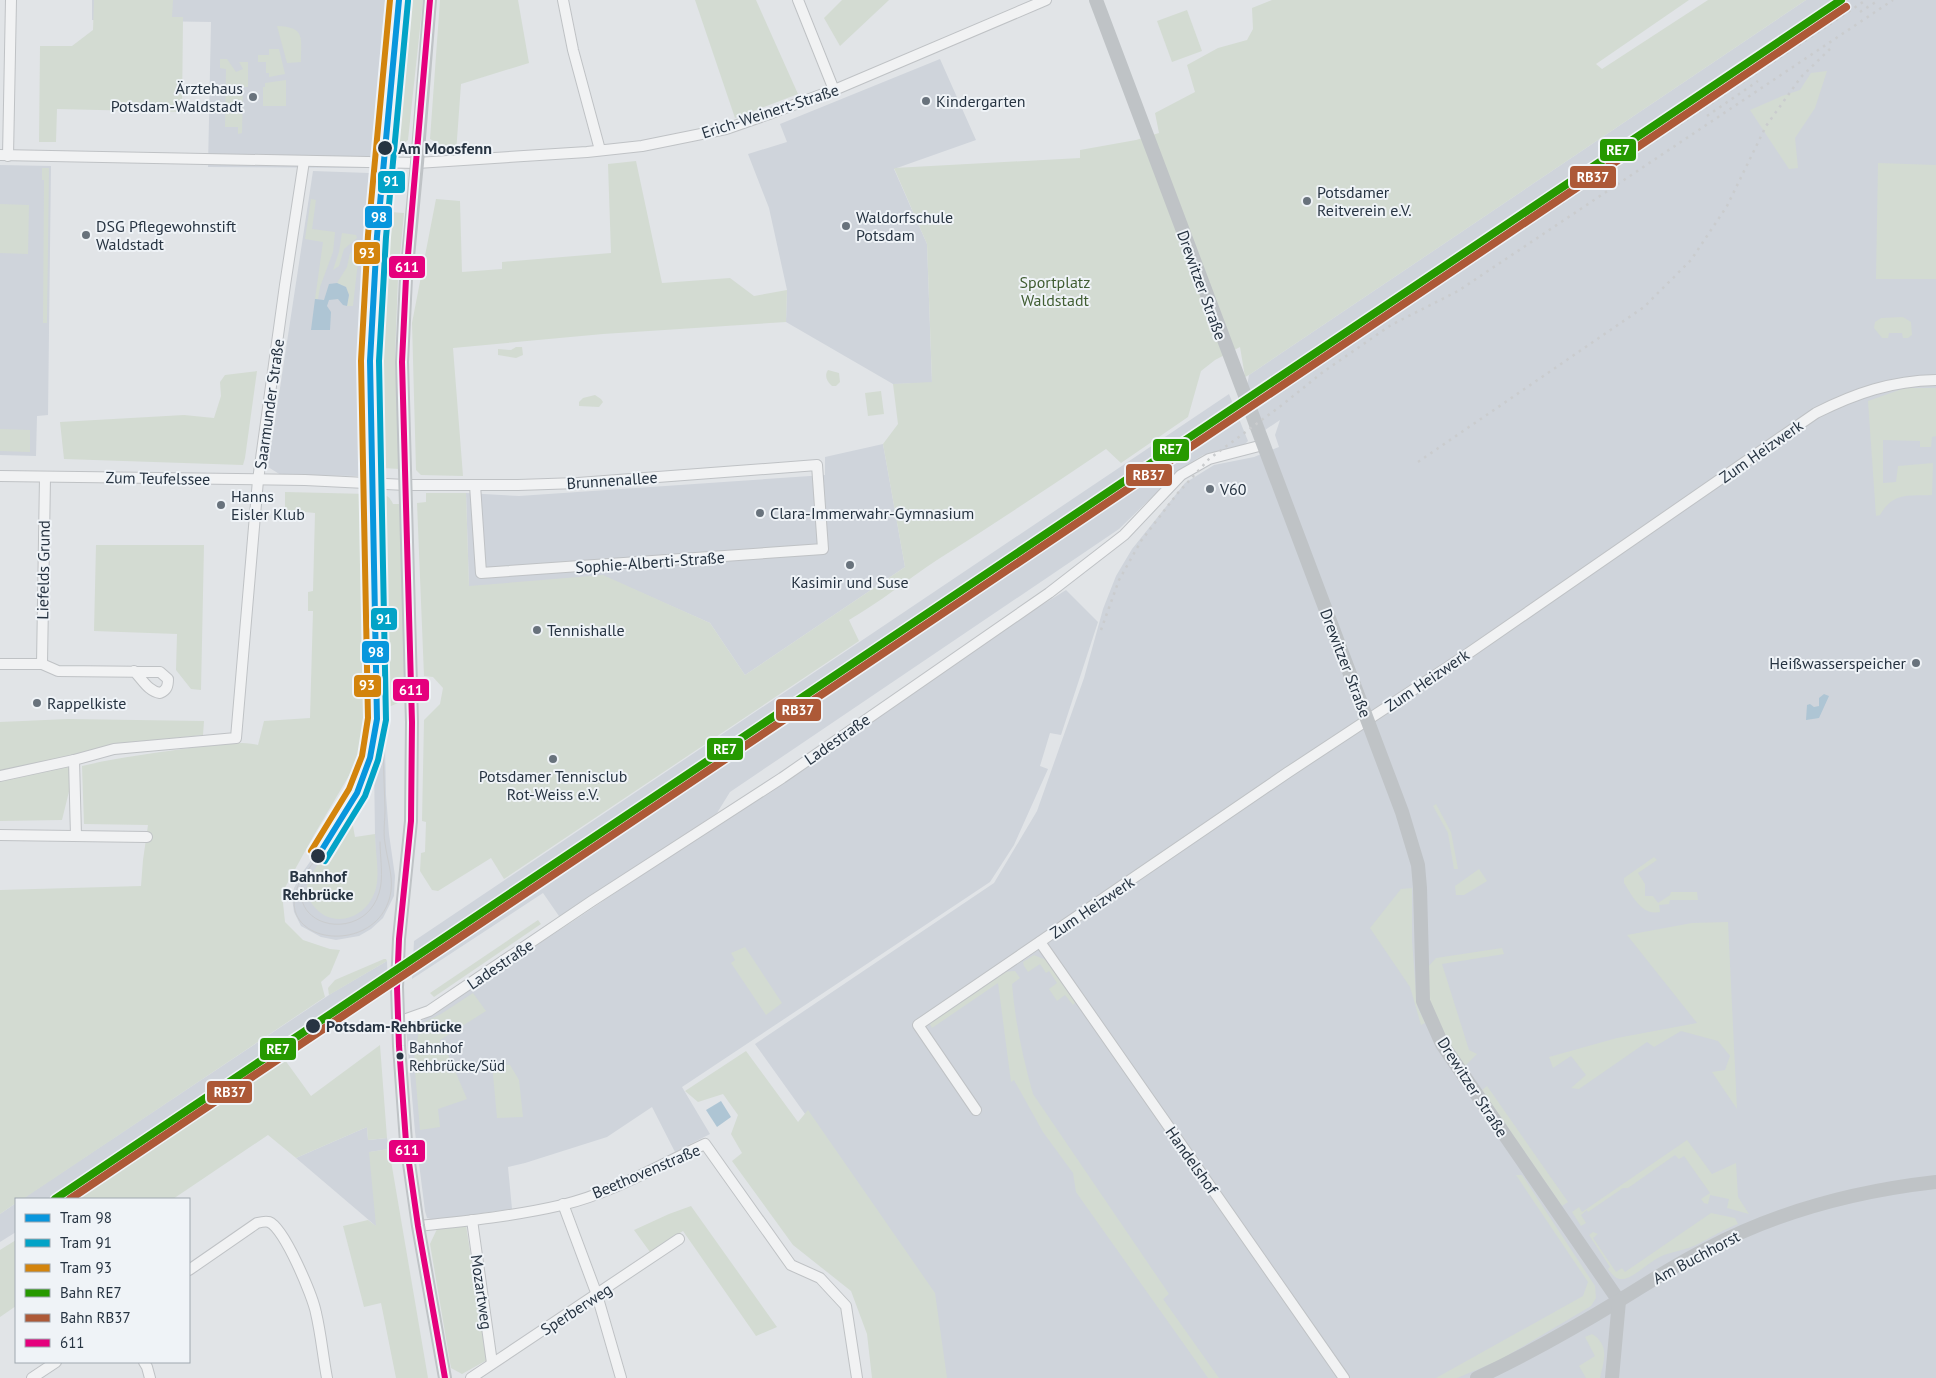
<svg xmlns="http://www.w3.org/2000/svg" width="1936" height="1378" viewBox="0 0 1936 1378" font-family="'PT Sans',sans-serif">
  <rect width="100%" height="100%" fill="#e1e4e7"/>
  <g fill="#cfd4db" fill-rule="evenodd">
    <polygon points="92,0 385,0 371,168 208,167 211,22 92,20"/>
    <polygon points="1806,0 1936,0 1936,1378 943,1378 933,1293 755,1044 994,883 1037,811 1084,678 1103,609 1116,576 1132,549 1185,483 1214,465 1254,457 1279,447 1275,435 1280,420 1265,430 1247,386 1249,375"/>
    <polygon points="940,59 976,140 894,169 927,244 932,383 893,384 786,322 787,290 769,208 748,154 787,142 780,124"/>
    <polygon points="0,165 51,166 48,415 37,416 36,456 0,455"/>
    <polygon points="313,171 369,173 358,353 362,476 281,475 268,467"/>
    <polygon points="1229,394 1248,441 1244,445 1203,455 1182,468 1119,529 730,792 717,813 561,919 543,893 412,979 414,941"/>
    <polygon points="883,444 905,567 745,675 710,623 603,576 469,587 466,493 519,496 825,475 825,457"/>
    <path d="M369 494H380L386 795 389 834 395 876 394 896 383 918 371 929 359 936 336 940 321 937 301 926 294 912 292 898 294 888 302 873 339 821 356 790 366 763 370 740ZM374 765 375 834 376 887 315 870 348 821 363 793Z"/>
    <polygon points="1066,590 1098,622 1061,735 1050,733 1040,766 1048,769 1014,845 990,882 682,1087 710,1134 675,1152 652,1107 607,1137 525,1163 508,1167 512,1209 434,1220 427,1218 425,1211 415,1132 406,1026 423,1020 581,916 1002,630"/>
    <polygon points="387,961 388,988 65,1199 22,1199 332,993"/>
    <polygon points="367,1127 368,1140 387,1138 389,1149 370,1152 377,1227 296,1158"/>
    <polygon points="16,1203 16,1232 0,1242 0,1214"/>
  </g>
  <g fill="#d3dbd2">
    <polygon points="94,0 173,0 172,17 183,17 182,112 57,109 56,142 39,142 40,46 72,46 93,30"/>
    <polygon points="409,0 423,0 408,140 401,146 394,148"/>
    <polygon points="440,0 518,0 529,63 461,84 456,153 430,139"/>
    <polygon points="695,0 756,0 798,94 735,118"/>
    <polygon points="842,0 889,0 840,46 824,18"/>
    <path d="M1272 0H1689L1596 64 1602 69 1708 0H1806L1249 375 1245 377 1240 347 1215 360 1201 371 1188 417 1121 463 1106 449C1050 487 994 524 937 560 907 580 880 602 849 620L859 641 504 879 491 858 438 891 432 890 420 871 421 853 425 852 426 822 422 821 424 720 440 704 443 688 433 677 424 676 417 503 426 502V493H466L469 586 603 575 710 623 745 675 905 567 883 444 898 424 893 384 932 382 927 244 894 168 1080 158V150L1136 140 1159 133 1155 113 1195 92 1187 65 1218 48 1247 40 1253 29 1252 8Z"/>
    <polygon points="1187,10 1202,51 1172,62 1157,21"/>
    <path d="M277 26C306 27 301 38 301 62L287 63Z"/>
    <polygon points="269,49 279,49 285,74 269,77 269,73 266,73 266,62 258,62 258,55 269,55"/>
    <polygon points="220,59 227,59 236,72 243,69 239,62 248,62 248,87 243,87 242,133 238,134 238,127 225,127 226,69 220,68"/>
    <polygon points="1827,71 1815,108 1795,138 1798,168 1789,169 1750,110 1782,96 1800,90 1811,73"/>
    <polygon points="286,80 286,106 263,106 263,87 265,87 265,83"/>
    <polygon points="636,161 662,283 730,278 754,296 787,290 786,322 603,334 453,348 463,476 421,475 416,470 412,323 436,199 460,201 462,272 502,269 502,262 611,253 608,164"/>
    <polygon points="1878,163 1936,165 1936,279 1876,279"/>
    <polygon points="42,168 49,168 47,323 43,323 44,180 42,180"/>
    <polygon points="311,199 316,200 312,229 335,232 333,252 320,287 318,299 315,299 323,242 305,239"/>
    <polygon points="0,204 29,205 28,254 0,253"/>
    <polygon points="390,212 404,213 398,278 395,356 400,469 382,468 380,361 384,278"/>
    <polygon points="342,233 356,235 357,238 344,249 339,266 333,270 339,252"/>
    <polygon points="358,246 359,252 353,306 347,306 349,295 346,287 337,283 347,267 350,253"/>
    <polygon points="1903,317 1911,322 1912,335 1908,338 1903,338 1902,333 1889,333 1888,338 1882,338 1874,328 1875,322 1881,318"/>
    <polygon points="516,347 522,347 523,355 516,358 498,355 498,349 511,350"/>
    <path d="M828 370 839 373 840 382 836 386H832C827 382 824 375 828 370Z"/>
    <polygon points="257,371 245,458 243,465 64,459 60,422 184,415 214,418 221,396 220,382 225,375"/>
    <path d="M1905 388H1936V436L1932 437 1931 447H1920V441L1883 440V483L1896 482 1898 466 1933 463 1932 495C1908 496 1893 492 1880 515L1876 516 1868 401Z"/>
    <polygon points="881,391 884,414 868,416 865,393"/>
    <polygon points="595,395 601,399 603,402 599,407 579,406 579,402 583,398"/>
    <polygon points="0,429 30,430 30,452 0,451"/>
    <path d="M285 492 369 494 370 740 314 835 282 893 285 922 303 940 330 949 340 950 330 974 321 982 325 997 23 1199H16V1203L0 1214V890L141 886 143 860 148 825 84 824 82 766C115 758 148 754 182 749 207 746 233 740 258 745L264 721 310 718 313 611H308V592L313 591 315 513 285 510Z"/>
    <path d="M380 494C387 495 390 497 393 504H400L405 683 398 703 384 709Z"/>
    <polygon points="96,545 204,545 201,690 191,689 176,670 177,634 94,631"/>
    <polygon points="68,719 204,721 203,735 127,743 78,755 62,820 0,821 0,722"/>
    <polygon points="1436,804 1451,832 1458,869 1454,869 1448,833 1433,806"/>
    <path d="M348 821H352L355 837 375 834C375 851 380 872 376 888 368 919 331 931 312 904 309 900 306 892 307 886 309 872 339 836 348 821Z"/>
    <path d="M1654 857 1657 860 1638 873 1645 884V896H1653L1658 903 1670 895 1671 892H1697L1698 900H1670L1669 904 1659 905 1660 912C1641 916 1632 895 1624 883V878Z"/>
    <polygon points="1479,869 1487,881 1464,895 1456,895 1455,886"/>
    <polygon points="1412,888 1412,941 1417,1006 1425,1023 1421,1025 1410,987 1370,928 1401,889"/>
    <polygon points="538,920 541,924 434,997 430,993"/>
    <polygon points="1728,922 1737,1109 1712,1072 1725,1070 1730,1056 1718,1041 1681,1031 1654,1047 1647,1042 1579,1089 1571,1088 1586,1075 1571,1056 1553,1068 1549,1057 1617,1038 1697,1023 1627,935 1692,923"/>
    <polygon points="745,947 782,1003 766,1015 731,963 735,960 731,953"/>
    <polygon points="1502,948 1504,954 1442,964 1469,1050 1477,1054 1462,1069 1427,1000 1427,968 1436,958"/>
    <polygon points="1034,955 1046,960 1076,1002 1073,1005 1065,995 1057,1001 1049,989 1057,983 1049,971 1046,973 1040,964 1028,972 1024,966 1023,962"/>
    <polygon points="384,959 386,959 387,961 329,995 328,988 335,980"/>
    <path d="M1015 971 1020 978 1012 984C1015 1022 1023 1058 1033 1094L1169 1294 1163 1299 1219 1378H1208L1076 1192 1073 1173 1043 1132 1014 1080 1011 1082 998 983 932 1028 929 1022 1001 972Z"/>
    <polygon points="473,993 486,1011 440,1040 450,1059 467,1099 438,1109 440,1127 420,1130 414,1059 420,1024 441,1014"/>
    <polygon points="380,1045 387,1138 368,1140 367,1127 296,1158 268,1135 173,1199 77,1199 285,1060 311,1096"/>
    <polygon points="746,1051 798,1122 808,1110 935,1293 947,1378 872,1378 867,1334 851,1291 793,1245 732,1161 742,1153 731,1134 738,1115 723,1094 698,1102 685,1091"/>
    <polygon points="492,1064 510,1065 519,1080 523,1117 497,1118"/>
    <polygon points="1487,1086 1568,1202 1562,1206 1482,1090"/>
    <polygon points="1687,1140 1712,1174 1736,1163 1738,1197 1749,1214 1727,1208 1729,1199 1710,1195 1708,1204 1704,1203 1701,1199 1710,1193 1684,1156 1679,1159 1675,1155 1628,1188 1623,1188 1588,1212 1587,1210 1581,1215 1586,1223 1581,1226 1572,1212 1579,1207 1582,1212"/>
    <polygon points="389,1149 428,1378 396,1378 381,1303 364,1307 343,1226 368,1220 376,1226 369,1152"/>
    <polygon points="1516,1175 1522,1175 1595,1286 1596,1298 1591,1306 1500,1360 1457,1378 1436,1378 1583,1296 1588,1282"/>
    <polygon points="691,1206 777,1327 756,1336 683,1231 650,1252 634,1230 669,1214"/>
    <path d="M1711 1213 1735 1218 1738 1224C1724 1229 1710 1238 1696 1245 1687 1249 1676 1251 1667 1254 1652 1258 1635 1278 1623 1279 1616 1280 1612 1274 1608 1269L1610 1267 1589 1235 1593 1232 1598 1234 1593 1238 1616 1272 1622 1268 1625 1272Z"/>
    <polygon points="466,1225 487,1360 462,1374 451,1368 430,1244 437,1229"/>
    <polygon points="16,1240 16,1306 0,1317 0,1250"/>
    <path d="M1592 1334C1610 1345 1604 1361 1600 1378H1586L1579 1366 1595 1356 1585 1337Z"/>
  </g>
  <g fill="#aec5d4">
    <polygon points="337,283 346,287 349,295 347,306 343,305 338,299 329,300 327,306 331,312 330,330 311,330 315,299 324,300 329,284"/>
    <polygon points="1824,694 1829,696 1819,718 1806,720 1807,705 1810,704 1814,707 1819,706 1819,698"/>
    <polygon points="721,1101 731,1117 717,1127 706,1110"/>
  </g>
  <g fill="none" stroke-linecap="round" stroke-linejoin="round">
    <g stroke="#bfc2c5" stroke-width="12">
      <g id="street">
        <polyline points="563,0 573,50 600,150"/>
        <polyline points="798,0 834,90"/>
        <polyline points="0,155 417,163 587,152 642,146 726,129 772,113 839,88 1046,0"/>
        <polyline points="8,156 11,0"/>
        <polyline points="0,476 305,480 406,485 518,485 578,483 817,465 823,549 481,573 475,485"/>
        <polyline points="0,664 42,664 45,477"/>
        <path d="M42 664 58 671 160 672 168 679C168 686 167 690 160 693 148 691 143 680 134 671"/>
        <polyline points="74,760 76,836"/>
        <polyline points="0,776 74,760 114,749 236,738 258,480 285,285 304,161"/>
        <polyline points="0,835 147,837"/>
        <polyline points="1040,942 1344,1378"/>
        <polyline points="398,1022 429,1011 592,901 782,778 1049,593 1124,535 1181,475 1209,459 1263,445"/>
        <path d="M976 1110 918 1025 1287 773 1463 657 1816 413C1856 393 1891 381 1936 380"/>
        <polyline points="563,1204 597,1295 621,1378"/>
        <polyline points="472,1220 492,1363"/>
        <path d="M418 1226C466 1221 515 1216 562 1205 612 1193 658 1166 705 1144L791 1265 820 1278 846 1306 857 1378"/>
        <path d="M189 1270 257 1223C261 1222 266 1221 269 1222 284 1227 313 1297 316 1313 321 1334 323 1357 327 1378"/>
        <polyline points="144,1362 147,1367 150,1378"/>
        <polyline points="32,1378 56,1362"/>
        <polyline points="471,1378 679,1239"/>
      </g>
    </g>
    <use href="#street" stroke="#f1f2f3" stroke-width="10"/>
    <g stroke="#bfc3c6" stroke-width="14">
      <polyline points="430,0 417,163 406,278 402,362 412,722 411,821 399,939 397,987 399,1046 406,1142 418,1226 445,1378"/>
      <polyline points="1096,0 1402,812 1418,865 1420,888 1423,1001 1442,1044 1619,1301"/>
      <path d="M1477 1378C1526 1355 1574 1328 1620 1300 1648 1283 1675 1265 1705 1250 1776 1212 1856 1191 1936 1182"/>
      <polyline points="1612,1378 1619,1301"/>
    </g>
    <g stroke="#caccce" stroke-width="1">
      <polyline points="378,707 378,732"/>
      <path d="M318 856C310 868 298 880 295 895 284 947 382 954 391 891 393 875 387 859 385 843 383 832 385 820 385 809 384 781 383 753 383 725"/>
      <path d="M302 886C293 930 365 941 379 893 384 878 380 858 380 842"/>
    </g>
    <g stroke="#caccce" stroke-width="2.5" stroke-dasharray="2.5 5" stroke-linecap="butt">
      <polyline points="1860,12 1879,0"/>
      <polyline points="1707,116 1758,81"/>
      <polyline points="1393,316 1866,0"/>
      <polyline points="1418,462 1644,307 1691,260 1727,206 1766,126 1801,77 1830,49"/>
      <polyline points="1101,630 1119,580 1141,541 1177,494 1209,459 1282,405 1323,372 1391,325 1458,291 1893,0"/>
    </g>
    <g stroke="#eff3f7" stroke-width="10">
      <polyline id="bus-1" points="430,0 406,278 402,362 412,722 411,821 399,939 397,987 399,1046 406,1142 418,1226 445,1378"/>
    </g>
    <use href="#bus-1" stroke="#e5007d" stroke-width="6"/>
    <g stroke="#eff3f7" stroke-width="11">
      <polyline id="rail-1" points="55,1199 1841,0"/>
    </g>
    <g stroke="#eff3f7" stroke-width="11">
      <polyline id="rail-2" points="70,1199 1846,7"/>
    </g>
    <use href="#rail-1" stroke="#269900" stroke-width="8"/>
    <use href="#rail-2" stroke="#ad5937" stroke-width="8"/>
    <g stroke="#eff3f7" stroke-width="10">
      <polyline id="tram-1" points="318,856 357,793 370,758 377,719 370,361 377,236 399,0"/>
    </g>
    <g stroke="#eff3f7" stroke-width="10">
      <polyline id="tram-2" points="325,861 365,796 378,760 386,720 379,361 386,237 408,1"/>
    </g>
    <g stroke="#eff3f7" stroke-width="10">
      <polyline id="tram-3" points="311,851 349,789 362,756 368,718 361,361 368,235 390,0"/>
    </g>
    <use href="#tram-1" stroke="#0896dd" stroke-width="6"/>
    <use href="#tram-2" stroke="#02a3c7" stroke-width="6"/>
    <use href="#tram-3" stroke="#d3840d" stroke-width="6"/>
  </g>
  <g fill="#68727c" stroke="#eff3f7" stroke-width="2">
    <circle cx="253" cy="97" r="5"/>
    <circle cx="926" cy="101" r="5"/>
    <circle cx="1307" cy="201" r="5"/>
    <circle cx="846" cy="226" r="5"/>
    <circle cx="86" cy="235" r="5"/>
    <circle cx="1210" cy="489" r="5"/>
    <circle cx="221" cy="505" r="5"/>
    <circle cx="760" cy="513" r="5"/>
    <circle cx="850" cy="565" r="5"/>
    <circle cx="537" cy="630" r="5"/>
    <circle cx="1916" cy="663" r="5"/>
    <circle cx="37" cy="703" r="5"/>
    <circle cx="553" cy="759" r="5"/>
  </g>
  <g fill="#273442" stroke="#eff3f7" stroke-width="2">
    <circle cx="385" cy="148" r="8"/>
    <circle cx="318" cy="856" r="8"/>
    <circle cx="313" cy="1026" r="8"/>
    <circle cx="400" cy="1056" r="4.5"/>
  </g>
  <g text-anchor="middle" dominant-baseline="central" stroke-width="4" stroke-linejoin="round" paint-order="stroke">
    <g font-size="15" fill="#273442" stroke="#eff3f7" text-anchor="start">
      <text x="409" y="1047">Bahnhof<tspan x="409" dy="18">Rehbrücke/Süd</tspan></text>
    </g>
    <g font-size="16" fill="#273442" stroke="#eff3f7" text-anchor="start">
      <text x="243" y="88" text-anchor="end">Ärztehaus<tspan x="243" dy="18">Potsdam-Waldstadt</tspan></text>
      <text x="936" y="101">Kindergarten</text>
      <text x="1317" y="192">Potsdamer<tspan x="1317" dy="18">Reitverein e.V.</tspan></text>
      <text x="856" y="217">Waldorfschule<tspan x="856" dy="18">Potsdam</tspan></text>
      <text x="96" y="226">DSG Pflegewohnstift<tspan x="96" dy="18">Waldstadt</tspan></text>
      <text x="1220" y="489">V60</text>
      <text x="231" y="496">Hanns<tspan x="231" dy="18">Eisler Klub</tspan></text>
      <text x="770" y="513">Clara-Immerwahr-Gymnasium</text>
      <text x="850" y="582" text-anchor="middle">Kasimir und Suse</text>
      <text x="547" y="630">Tennishalle</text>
      <text x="1906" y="663" text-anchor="end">Heißwasserspeicher</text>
      <text x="47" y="703">Rappelkiste</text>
      <text x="553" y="776" text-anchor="middle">Potsdamer Tennisclub<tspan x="553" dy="18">Rot-Weiss e.V.</tspan></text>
    </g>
    <g font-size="16" fill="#273442" stroke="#eff3f7">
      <text transform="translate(770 111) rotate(-18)">Erich-Weinert-Straße</text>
      <text transform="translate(1202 285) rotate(70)">Drewitzer Straße</text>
      <text transform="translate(269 404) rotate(-82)">Saarmunder Straße</text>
      <text transform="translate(1761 451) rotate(-35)">Zum Heizwerk</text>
      <text transform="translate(158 478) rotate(1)">Zum Teufelssee</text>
      <text transform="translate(612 480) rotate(-4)">Brunnenallee</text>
      <text transform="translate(650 562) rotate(-4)">Sophie-Alberti-Straße</text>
      <text transform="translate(43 570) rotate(-89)">Liefelds Grund</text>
      <text transform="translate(1346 663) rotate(69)">Drewitzer Straße</text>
      <text transform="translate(1427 680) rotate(-34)">Zum Heizwerk</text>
      <text transform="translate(837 739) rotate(-35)">Ladestraße</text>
      <text transform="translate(1092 907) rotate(-34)">Zum Heizwerk</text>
      <text transform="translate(500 964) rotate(-34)">Ladestraße</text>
      <text transform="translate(1473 1087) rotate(57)">Drewitzer Straße</text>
      <text transform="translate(1192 1160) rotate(55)">Handelshof</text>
      <text transform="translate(646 1171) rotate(-23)">Beethovenstraße</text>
      <text transform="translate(1696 1257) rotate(-28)">Am Buchhorst</text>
      <text transform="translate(482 1292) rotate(82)">Mozartweg</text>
      <text transform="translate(576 1309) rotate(-33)">Sperberweg</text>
    </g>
    <g font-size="16" font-weight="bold" fill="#273442" stroke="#eff3f7" text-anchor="start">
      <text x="398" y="148">Am Moosfenn</text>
      <text x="318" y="876" text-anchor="middle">Bahnhof<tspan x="318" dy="18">Rehbrücke</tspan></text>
      <text x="326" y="1026">Potsdam-Rehbrücke</text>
    </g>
    <g font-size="16" fill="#415e33" stroke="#eff3f7">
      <text x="1055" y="282">Sportplatz<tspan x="1055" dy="18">Waldstadt</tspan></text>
    </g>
  </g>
  <g stroke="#eff3f7" stroke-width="2">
    <rect x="1599" y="138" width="38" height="24" rx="5" fill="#269900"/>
    <rect x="1569" y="165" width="48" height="24" rx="5" fill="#ad5937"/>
    <rect x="377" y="170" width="29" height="24" rx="5" fill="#02a3c7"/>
    <rect x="364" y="205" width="29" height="24" rx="5" fill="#0896dd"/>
    <rect x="353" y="241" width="28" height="24" rx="5" fill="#d3840d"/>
    <rect x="388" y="255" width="38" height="24" rx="5" fill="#e5007d"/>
    <rect x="1152" y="438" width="38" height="24" rx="5" fill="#269900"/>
    <rect x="1125" y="463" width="48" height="24" rx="5" fill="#ad5937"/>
    <rect x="370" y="607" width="28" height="24" rx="5" fill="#02a3c7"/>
    <rect x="361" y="640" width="29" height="24" rx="5" fill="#0896dd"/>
    <rect x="353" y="674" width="29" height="24" rx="5" fill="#d3840d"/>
    <rect x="392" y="678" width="38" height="24" rx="5" fill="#e5007d"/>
    <rect x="775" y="698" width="47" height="24" rx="5" fill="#ad5937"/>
    <rect x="706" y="737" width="38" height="24" rx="5" fill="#269900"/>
    <rect x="259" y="1037" width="38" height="24" rx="5" fill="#269900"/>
    <rect x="206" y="1080" width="47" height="24" rx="5" fill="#ad5937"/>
    <rect x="388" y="1139" width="38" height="24" rx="5" fill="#e5007d"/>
  </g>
  <g font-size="14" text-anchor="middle" font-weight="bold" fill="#fff">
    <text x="1618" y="155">RE7</text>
    <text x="1593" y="182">RB37</text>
    <text x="391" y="186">91</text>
    <text x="379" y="222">98</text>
    <text x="367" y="258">93</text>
    <text x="407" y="272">611</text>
    <text x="1171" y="454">RE7</text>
    <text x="1149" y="480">RB37</text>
    <text x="384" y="624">91</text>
    <text x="376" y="657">98</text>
    <text x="367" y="690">93</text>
    <text x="411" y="695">611</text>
    <text x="798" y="715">RB37</text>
    <text x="725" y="754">RE7</text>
    <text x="278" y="1054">RE7</text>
    <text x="230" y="1097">RB37</text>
    <text x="407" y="1155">611</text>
  </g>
  <rect x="15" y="1198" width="175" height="165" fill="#eff3f7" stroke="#9fa7af"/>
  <rect x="25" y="1214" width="25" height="8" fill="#0896dd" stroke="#9fa7af"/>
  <text x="60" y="1223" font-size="15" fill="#273442">Tram 98</text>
  <rect x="25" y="1239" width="25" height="8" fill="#02a3c7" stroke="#9fa7af"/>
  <text x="60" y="1248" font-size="15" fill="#273442">Tram 91</text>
  <rect x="25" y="1264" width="25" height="8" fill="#d3840d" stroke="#9fa7af"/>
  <text x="60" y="1273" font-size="15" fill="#273442">Tram 93</text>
  <rect x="25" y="1289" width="25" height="8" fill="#269900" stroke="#9fa7af"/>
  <text x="60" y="1298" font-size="15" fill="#273442">Bahn RE7</text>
  <rect x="25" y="1314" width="25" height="8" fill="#ad5937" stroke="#9fa7af"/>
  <text x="60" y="1323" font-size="15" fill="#273442">Bahn RB37</text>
  <rect x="25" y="1339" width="25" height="8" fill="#e5007d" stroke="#9fa7af"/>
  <text x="60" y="1348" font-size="15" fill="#273442">611</text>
</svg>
